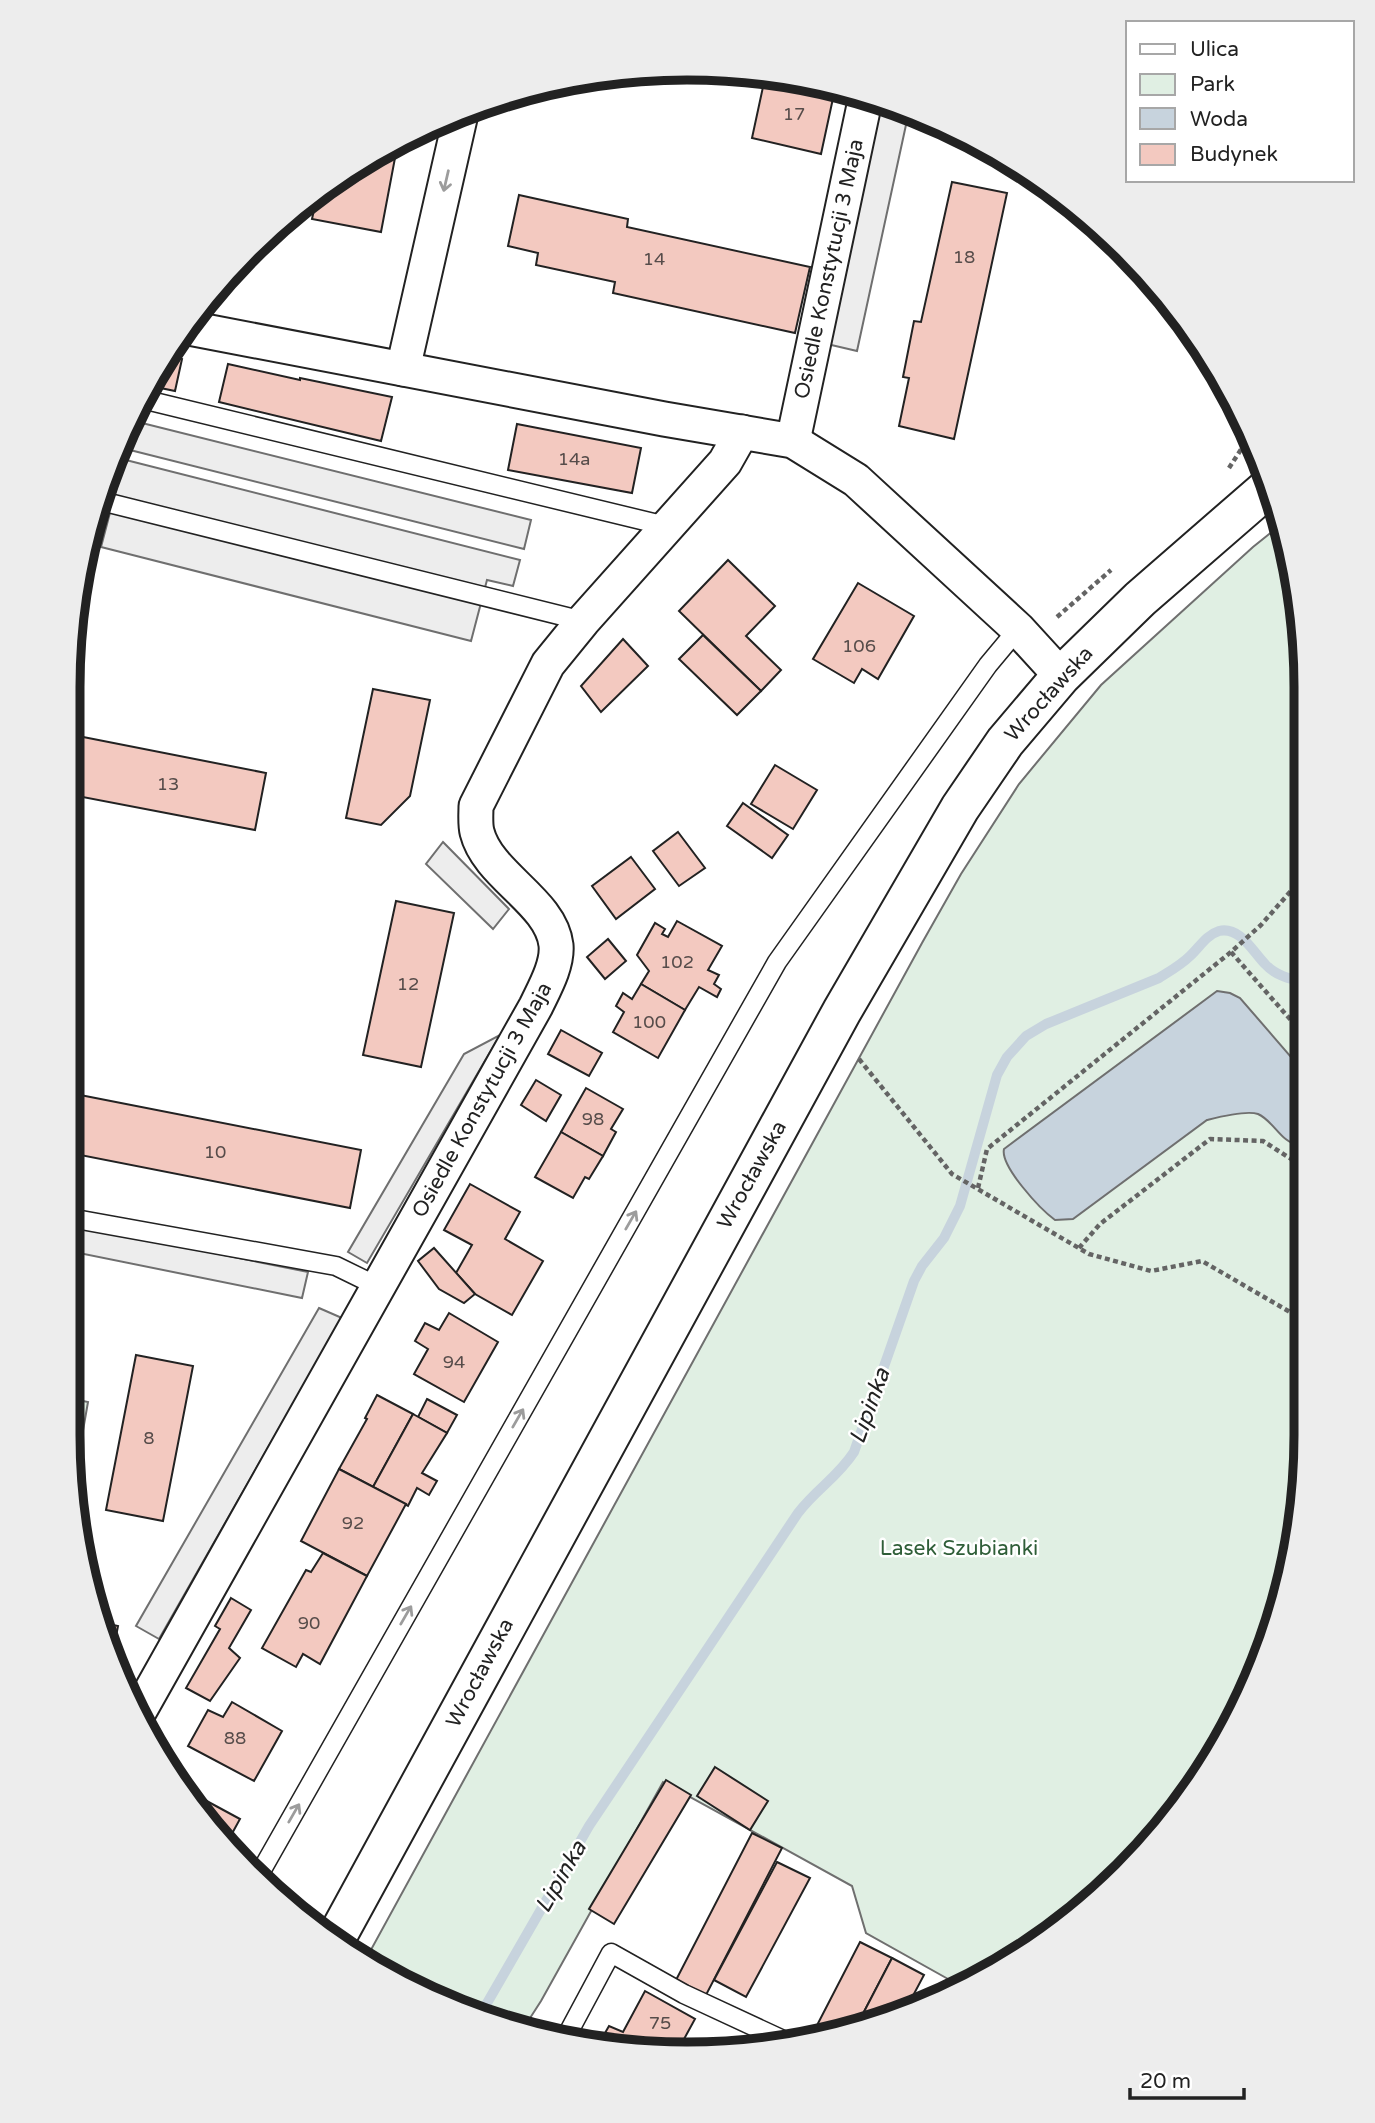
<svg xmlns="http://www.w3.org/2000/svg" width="1375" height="2123" viewBox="0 0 1375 2123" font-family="'Varela Round',sans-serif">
  <rect width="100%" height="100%" fill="#fff"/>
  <g fill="#e0efe3" stroke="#6f6f6f" stroke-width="2">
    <polygon points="1284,522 1305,647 1301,1516 1259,1673 1153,1843 1031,1951 957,1984 866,1933 852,1886 663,1782 541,2001 523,2029 488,2022 367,1957 922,943 961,874 1019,784 1101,685 1253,547"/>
    <polygon points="68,1398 88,1402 75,1476 68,1435"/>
  </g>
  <g fill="#ededed" stroke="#6f6f6f" stroke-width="2">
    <polygon points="881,100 909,111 857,351 827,344"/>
    <polygon points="130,420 531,520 524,549 122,448"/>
    <polygon points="118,458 520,560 513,586 487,580 471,641 101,547 117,486 111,484"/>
    <polygon points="443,842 509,909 493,929 426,864"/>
    <polygon points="500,1035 367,1263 348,1252 464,1054"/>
    <polygon points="70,1224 308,1272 302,1298 69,1251"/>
    <polygon points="319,1308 342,1318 159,1639 136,1626"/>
  </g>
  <path fill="#c7d3dd" stroke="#6f6f6f" stroke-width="2" d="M1217 991 1230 993 1240 998 1304 1072 1303 1142 1299 1145C1281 1143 1274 1121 1258 1114 1246 1110 1219 1117 1207 1120L1073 1219 1055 1220C1040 1209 1000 1166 1004 1149Z"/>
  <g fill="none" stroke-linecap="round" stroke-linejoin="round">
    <path stroke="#c7d3dd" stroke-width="10" d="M479 2017 589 1826 798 1513C816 1489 837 1478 854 1452L914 1281 922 1266 944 1238 960 1206 997 1075 1007 1057 1026 1036 1046 1024 1159 978C1170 971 1181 965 1190 956 1199 948 1206 935 1219 931 1240 926 1253 952 1265 964 1274 974 1291 981 1304 980"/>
  </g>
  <g fill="#f3c9c0" stroke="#222" stroke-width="2">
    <polygon points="766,73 835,89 821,154 752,138"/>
    <polygon points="398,142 381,232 312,219 318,192"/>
    <polygon points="952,182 1007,193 954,439 899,426 909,378 903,377 914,321 921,322"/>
    <polygon points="519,195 628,219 627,227 810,267 795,333 613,293 615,282 536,265 538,253 508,246"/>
    <polygon points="170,357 182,359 175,391 151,386"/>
    <polygon points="228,364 300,380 300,378 392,397 381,441 219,402"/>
    <polygon points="517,424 641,448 632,493 508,470"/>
    <polygon points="728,560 775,606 746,636 781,670 761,691 679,611"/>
    <polygon points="858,583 914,616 878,679 862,669 854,683 813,659"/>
    <polygon points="703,635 761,691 737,715 679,659"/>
    <polygon points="623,639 648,666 601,712 581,686"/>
    <polygon points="373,689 430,700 410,796 381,825 346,818"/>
    <polygon points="73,735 266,773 255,830 72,795"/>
    <polygon points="775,765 817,790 793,829 751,804"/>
    <polygon points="743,803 788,835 772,858 727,826"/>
    <polygon points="678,832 705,868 679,886 653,851"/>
    <polygon points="631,857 655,889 616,919 592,886"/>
    <polygon points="396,901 454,913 421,1067 363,1055"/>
    <polygon points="677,921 722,946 708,970 719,975 714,984 721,989 717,997 699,987 685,1010 641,984 649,971 637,955 655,923 665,929 662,934 668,937"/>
    <polygon points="608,939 626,961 605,979 587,957"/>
    <polygon points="641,984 685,1010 658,1058 613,1032 624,1012 616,1006 623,993 632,999"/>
    <polygon points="561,1030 602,1053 589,1076 548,1054"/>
    <polygon points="536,1080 561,1095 546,1121 521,1105"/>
    <polygon points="586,1088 623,1109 611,1129 616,1132 603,1156 561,1132"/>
    <polygon points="70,1093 361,1150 350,1208 70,1153"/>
    <polygon points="561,1132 603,1156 589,1179 585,1177 573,1198 535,1177"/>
    <polygon points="470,1184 520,1212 505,1239 543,1261 512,1315 475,1294 456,1273 472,1245 444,1230"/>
    <polygon points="434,1248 475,1294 464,1303 439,1289 418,1261"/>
    <polygon points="449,1313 498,1342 464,1402 414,1374 428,1349 415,1341 425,1323 439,1330"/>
    <polygon points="136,1355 193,1366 163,1521 106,1510"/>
    <polygon points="377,1395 413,1414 373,1487 339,1469 367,1419 365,1418"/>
    <polygon points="427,1399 457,1415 447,1433 418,1417"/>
    <polygon points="413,1414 447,1433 422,1473 437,1481 429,1495 417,1488 408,1506 373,1487"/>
    <polygon points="339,1469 406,1504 367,1576 301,1541"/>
    <polygon points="323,1553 367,1576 320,1664 303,1654 296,1667 262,1648 306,1570 311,1572"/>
    <polygon points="231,1598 251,1610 229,1648 240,1658 210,1701 186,1688 220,1629 215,1626"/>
    <polygon points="99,1622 118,1626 112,1657 101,1634"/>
    <polygon points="232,1702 282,1731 254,1781 188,1746 208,1710 223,1717"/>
    <polygon points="715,1767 768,1801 750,1830 697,1796"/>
    <polygon points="666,1780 691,1795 614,1924 589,1909"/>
    <polygon points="203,1799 240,1819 229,1839 198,1807"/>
    <polygon points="752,1833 782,1848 706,1995 676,1980"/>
    <polygon points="777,1862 810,1878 746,1997 714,1980"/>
    <polygon points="860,1942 892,1958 854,2031 820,2036 813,2033"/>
    <polygon points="892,1958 924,1975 907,2007 854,2031"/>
    <polygon points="645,1991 695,2019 678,2050 647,2053 613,2047 601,2040 609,2026 623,2032"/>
  </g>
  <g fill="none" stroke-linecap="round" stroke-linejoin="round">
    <g stroke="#222" stroke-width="21">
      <g id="lane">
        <polyline points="142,399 666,526"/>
        <polyline points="105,502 583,621"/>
        <polyline points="70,1218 336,1266 379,1287"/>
        <polyline points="260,1873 777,962 988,665 1018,629"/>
        <polyline points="566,2037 611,1953 684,1994 783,2040"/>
      </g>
    </g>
    <g stroke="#222" stroke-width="37">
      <g id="street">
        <polyline points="189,328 664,419 793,441 856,480 1018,629 1061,676"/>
        <polyline points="403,369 461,114"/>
        <polyline points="793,441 866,96"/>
        <path d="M139 1712 536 1006C544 989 558 965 556 945 551 901 488 876 477 832 475 824 476 814 476 806L548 664 583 621 725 462 742 432"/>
      </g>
    </g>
    <g stroke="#222" stroke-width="42">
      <polyline id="secondary" points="335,1940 842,1011 960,808 1005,742 1061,676 1140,599 1270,486"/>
    </g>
    <g stroke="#646464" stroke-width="4.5" stroke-dasharray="5 3.5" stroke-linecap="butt">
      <polyline points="1229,468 1251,434"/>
      <polyline points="1057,617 1111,570"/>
      <polyline points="1231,952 1304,1035"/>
      <polyline points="859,1059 952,1174 1089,1254 1151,1271 1202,1261 1302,1319"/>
      <polyline points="978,1188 987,1149 1231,952 1261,925 1304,876"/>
      <polyline points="1079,1248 1100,1224 1210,1139 1263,1141 1299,1164 1303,1160"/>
    </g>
    <use href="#lane" stroke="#fff" stroke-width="18"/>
    <use href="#street" stroke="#fff" stroke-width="33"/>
    <use href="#secondary" stroke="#fff" stroke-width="38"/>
  </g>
  <defs><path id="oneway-shaft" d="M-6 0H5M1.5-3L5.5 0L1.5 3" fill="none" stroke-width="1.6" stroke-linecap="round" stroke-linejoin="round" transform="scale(1.75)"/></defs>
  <g stroke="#9c9c9c">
    <use href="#oneway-shaft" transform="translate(446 181) rotate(103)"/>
    <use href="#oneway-shaft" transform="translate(631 1220) rotate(-60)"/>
    <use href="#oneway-shaft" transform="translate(518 1418) rotate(-60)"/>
    <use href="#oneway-shaft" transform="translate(406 1615) rotate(-60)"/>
    <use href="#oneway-shaft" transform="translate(294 1813) rotate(-60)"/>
  </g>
  <g text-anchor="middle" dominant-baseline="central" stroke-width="5" stroke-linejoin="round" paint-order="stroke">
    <g font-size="18" fill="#564c4a">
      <text x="794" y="114">17</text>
      <text x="964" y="257">18</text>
      <text x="654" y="259">14</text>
      <text x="574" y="459">14a</text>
      <text x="859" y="646">106</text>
      <text x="168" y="784">13</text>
      <text x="677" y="962">102</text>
      <text x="408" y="984">12</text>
      <text x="649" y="1022">100</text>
      <text x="593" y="1119">98</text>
      <text x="215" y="1152">10</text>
      <text x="454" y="1362">94</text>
      <text x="149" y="1438">8</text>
      <text x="353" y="1523">92</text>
      <text x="309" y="1623">90</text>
      <text x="235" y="1738">88</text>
      <text x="660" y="2023">75</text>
    </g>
    <g font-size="21" fill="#222" stroke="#fff">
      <text transform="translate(829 269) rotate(-78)">Osiedle Konstytucji 3 Maja</text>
      <text transform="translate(1049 694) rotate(-48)">Wrocławska</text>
      <text transform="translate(482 1100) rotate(-61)">Osiedle Konstytucji 3 Maja</text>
      <text transform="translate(752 1175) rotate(-61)">Wrocławska</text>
      <text transform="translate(480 1673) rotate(-62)">Wrocławska</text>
    </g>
    <g font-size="21" fill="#2f5e38" stroke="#fff">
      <text x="959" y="1548">Lasek Szubianki</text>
    </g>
    <g font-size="23" font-style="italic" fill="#222" stroke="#fff">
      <text transform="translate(870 1406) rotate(-70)">Lipinka</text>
      <text transform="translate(561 1877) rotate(-60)">Lipinka</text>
    </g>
  </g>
  <path d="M0 0H1375V2123H0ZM687 80H687A607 607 0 0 1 1294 687V1435A607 607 0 0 1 687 2042H687A607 607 0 0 1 80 1435V687A607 607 0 0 1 687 80Z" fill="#ededed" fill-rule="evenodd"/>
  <path fill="none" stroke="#222" stroke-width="9" d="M687 80H687A607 607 0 0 1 1294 687V1435A607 607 0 0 1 687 2042H687A607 607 0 0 1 80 1435V687A607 607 0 0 1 687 80Z"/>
  <rect x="1126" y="21" width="228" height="161" fill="#ffffff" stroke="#a7a7a7" stroke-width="2"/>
  <rect x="1140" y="44" width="35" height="10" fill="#ffffff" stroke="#a7a7a7" stroke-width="2"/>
  <text x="1190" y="56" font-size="21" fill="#222222">Ulica</text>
  <rect x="1140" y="74" width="35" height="21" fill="#e0efe3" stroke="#a7a7a7" stroke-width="2"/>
  <text x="1190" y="91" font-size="21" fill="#222222">Park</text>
  <rect x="1140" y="108" width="35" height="21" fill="#c7d3dd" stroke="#a7a7a7" stroke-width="2"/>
  <text x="1190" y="126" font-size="21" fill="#222222">Woda</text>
  <rect x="1140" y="144" width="35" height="21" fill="#f3c9c0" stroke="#a7a7a7" stroke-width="2"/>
  <text x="1190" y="161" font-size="21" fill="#222222">Budynek</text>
  <path d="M1130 2088v10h114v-10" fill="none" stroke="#222222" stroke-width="3.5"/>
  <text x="1140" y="2088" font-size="21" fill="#222222" stroke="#ffffff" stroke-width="5" paint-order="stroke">20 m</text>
</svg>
